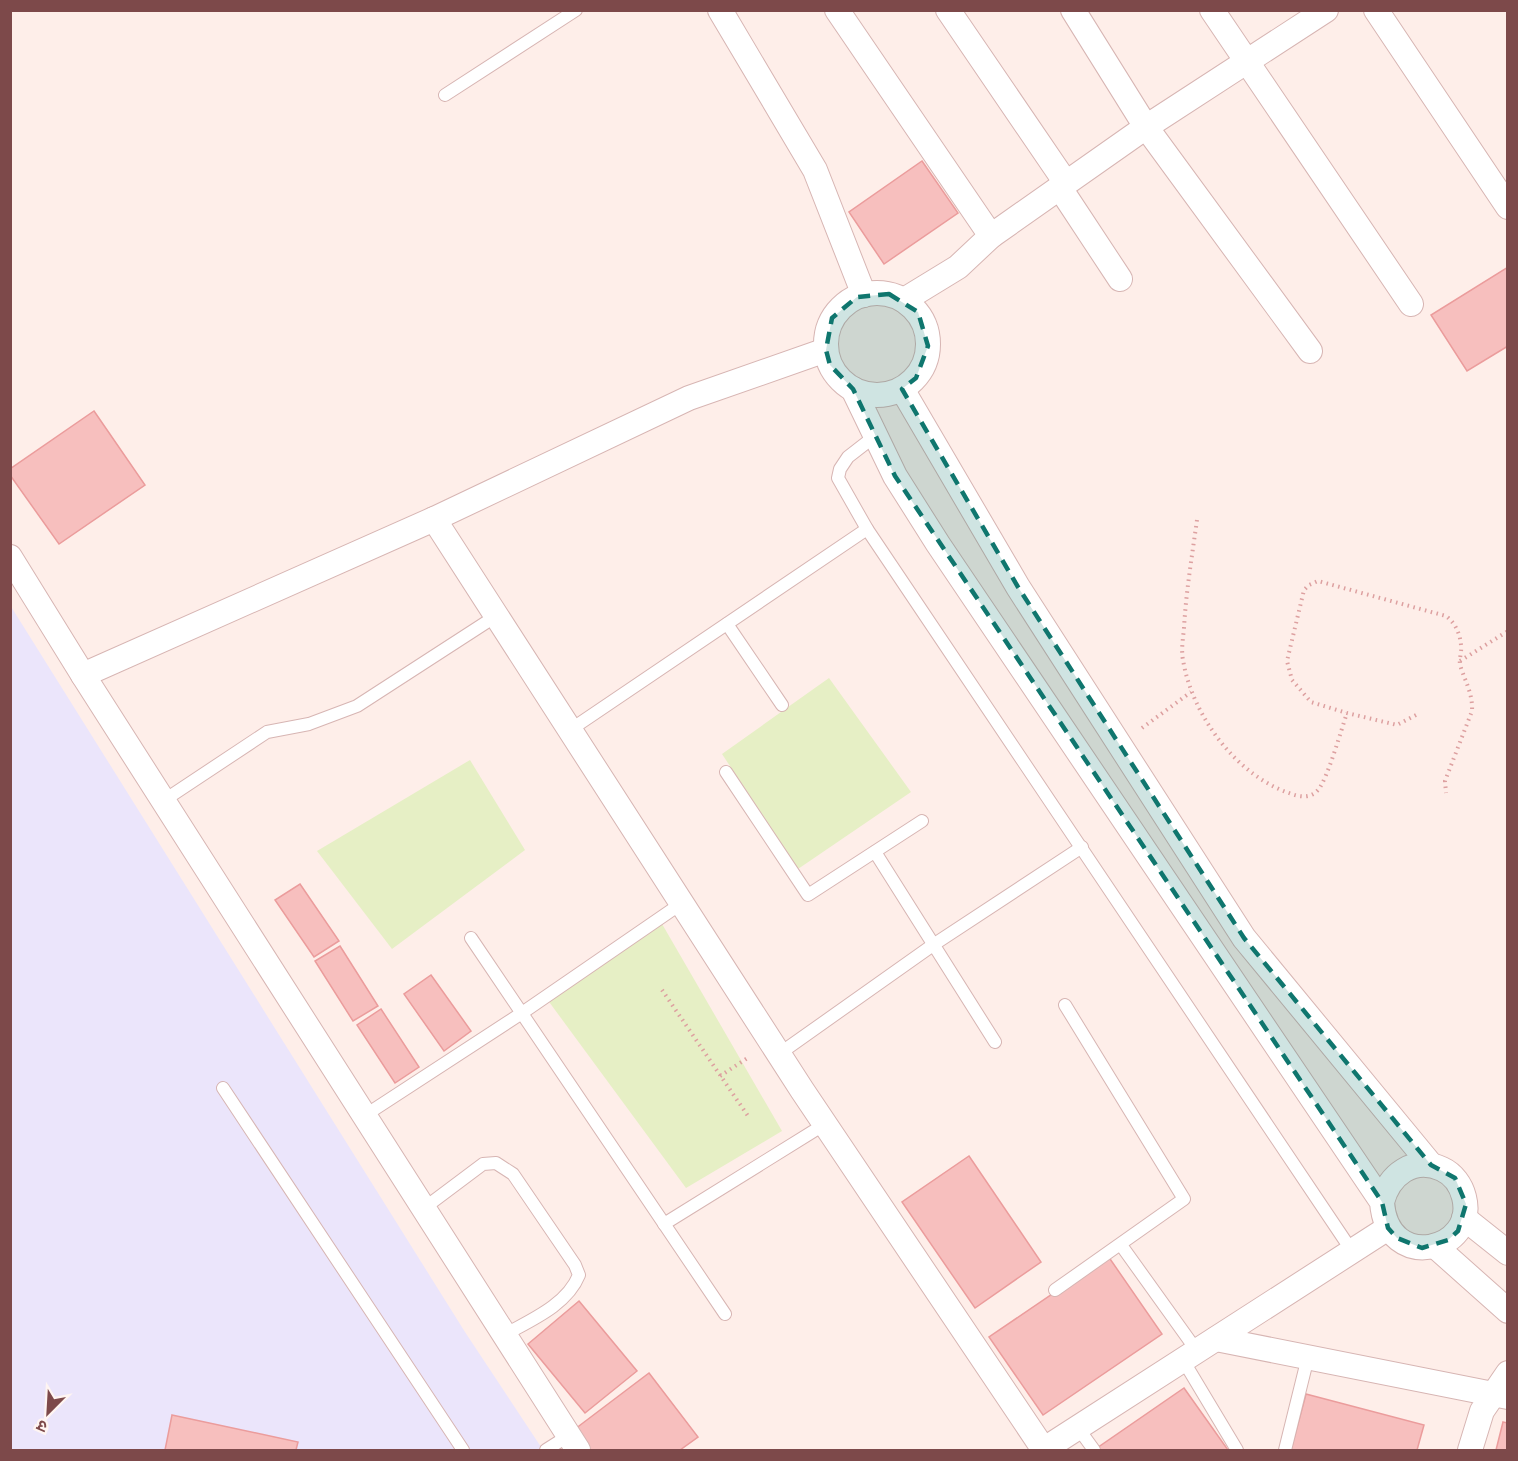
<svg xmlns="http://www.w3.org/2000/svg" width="1518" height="1461" viewBox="0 0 1518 1461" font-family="Overpass,'Noto Sans Devanagari',sans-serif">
  <rect width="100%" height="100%" fill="#feeee9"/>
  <polygon fill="#ebe5fb" points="10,605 465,1332 543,1450 11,1450"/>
  <g fill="#e6efc5">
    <polygon points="829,678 911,792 798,869 722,754"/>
    <polygon points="470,760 525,850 392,949 317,851"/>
    <polygon points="658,917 782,1131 686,1188 544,995"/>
  </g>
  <g fill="#f7bfbe" stroke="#eb9c9c" stroke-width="1.5">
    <polygon points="922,161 958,213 884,264 849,212"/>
    <polygon points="1508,267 1508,346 1467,371 1431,315"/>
    <polygon points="94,411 145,485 59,544 10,475 10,469"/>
    <polygon points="300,884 339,941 314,957 275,900"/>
    <polygon points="340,946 378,1006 353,1021 315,961"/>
    <polygon points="431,975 471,1031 444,1051 404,994"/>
    <polygon points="381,1009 419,1067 395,1083 357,1025"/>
    <polygon points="969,1156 1041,1262 975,1308 902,1202"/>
    <polygon points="1108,1256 1162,1334 1043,1415 989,1337"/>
    <polygon points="579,1301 637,1371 585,1413 528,1344"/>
    <polygon points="649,1373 698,1437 680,1450 586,1450 571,1432"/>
    <polygon points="1184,1388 1228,1450 1098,1450 1097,1448"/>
    <polygon points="1306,1394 1424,1425 1417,1450 1291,1450"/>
    <polygon points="172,1415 298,1442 296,1450 165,1450"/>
    <polygon points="1503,1422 1508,1423 1508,1450 1496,1450"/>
  </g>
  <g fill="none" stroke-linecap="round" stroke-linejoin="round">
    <g stroke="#d7b5b3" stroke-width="14">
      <g id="service">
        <polyline points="445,95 576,10"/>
        <polyline points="875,436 848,457 840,469 838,478 867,529 1352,1251"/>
        <polyline points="727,624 782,705"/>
        <polyline points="570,730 867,529"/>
        <polyline points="726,772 808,895 922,821"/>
        <polyline points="163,801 267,732 309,724 357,706 496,616"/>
        <polyline points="875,852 995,1042"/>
        <polyline points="471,938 725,1314"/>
        <polyline points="779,1054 933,945 1082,847"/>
        <polyline points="223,1088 463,1450"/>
        <polyline points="364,1116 522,1013 682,903"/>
        <path d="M423 1209 483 1164 496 1163 513 1174 575 1265 579 1275C567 1305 531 1320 504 1335"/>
        <polyline points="664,1224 825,1124"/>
        <polyline points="1121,1245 1197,1351"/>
        <polyline points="1055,1290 1184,1199 1065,1005"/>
        <polyline points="1183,1360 1237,1450"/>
        <polyline points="1078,1428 1094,1450"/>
        <polyline points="546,1450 568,1436"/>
        <polyline points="1285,1450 1308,1357"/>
      </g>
    </g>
    <g stroke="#d7b5b3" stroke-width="26">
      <g id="minor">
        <polyline points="720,10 815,170 864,295"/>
        <polyline points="837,10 991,236"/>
        <polyline points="948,10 1066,183"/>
        <polyline points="1073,10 1146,127 1310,351"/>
        <polyline points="1212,10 1411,304"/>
        <polyline points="1376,10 1508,207"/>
        <polyline points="1060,188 1120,279"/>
        <circle cx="877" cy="344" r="51"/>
        <polyline points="904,300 958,267 991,236 1146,127 1326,10"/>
        <path d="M853 389 895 476 938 544 1382 1202C1387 1274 1478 1251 1464 1197 1461 1185 1453 1174 1442 1169 1413 1156 1389 1175 1382 1202"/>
        <polyline points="902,389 1018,587 1244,938 1431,1165"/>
        <polyline points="434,519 802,1090 1044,1450"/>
        <polyline points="10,557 83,675"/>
        <polyline points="1464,1218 1508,1253"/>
        <polyline points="1435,1246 1508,1311"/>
        <polyline points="1216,1339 1508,1397"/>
        <polyline points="578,1450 83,675 434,519 689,398 826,350"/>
        <polyline points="1043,1450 1388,1228"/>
        <polyline points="1470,1450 1482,1411 1508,1373"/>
      </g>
    </g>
    <g stroke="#dda0a0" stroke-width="4" stroke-dasharray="1.5 4.5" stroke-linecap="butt">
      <path d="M1197 520C1192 556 1186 592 1184 628 1183 639 1181 650 1183 660 1192 715 1236 775 1289 793 1299 797 1310 799 1318 790 1328 778 1341 730 1347 713"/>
      <polyline points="1460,661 1508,631"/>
      <path d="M1416 715 1397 725 1347 713 1311 702 1292 680 1287 661 1304 590 1309 585 1318 581 1446 616C1455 623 1460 633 1461 645 1462 652 1459 658 1460 665 1465 681 1473 694 1472 711L1445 781 1446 793"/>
      <polyline points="1142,728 1191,692"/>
      <polyline points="662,990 748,1116"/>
      <polyline points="720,1076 749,1057"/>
    </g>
    <use href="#service" stroke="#fff" stroke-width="12"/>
    <use href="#minor" stroke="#fff" stroke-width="24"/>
  </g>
  <path fill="#0f766e" fill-opacity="0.2" stroke="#0f766e" stroke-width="4.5" stroke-dasharray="12 8" stroke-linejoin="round" d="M889 294 918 312 928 346 916 378 902 389 1018 587 1244 938 1431 1165 1455 1178 1466 1204 1458 1231 1448 1240 1422 1248 1397 1238 1388 1228 1382 1202 895 476 853 389 830 365 826 350 832 318 857 297Z"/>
  <rect width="1518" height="1461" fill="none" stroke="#7d494a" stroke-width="24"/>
  <g transform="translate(48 1413) rotate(204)" stroke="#fff5f2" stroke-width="4.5" paint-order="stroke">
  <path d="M0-4.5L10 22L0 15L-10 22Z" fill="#7d494a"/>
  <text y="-9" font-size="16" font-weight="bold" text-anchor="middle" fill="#7d494a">उ</text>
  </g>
</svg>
